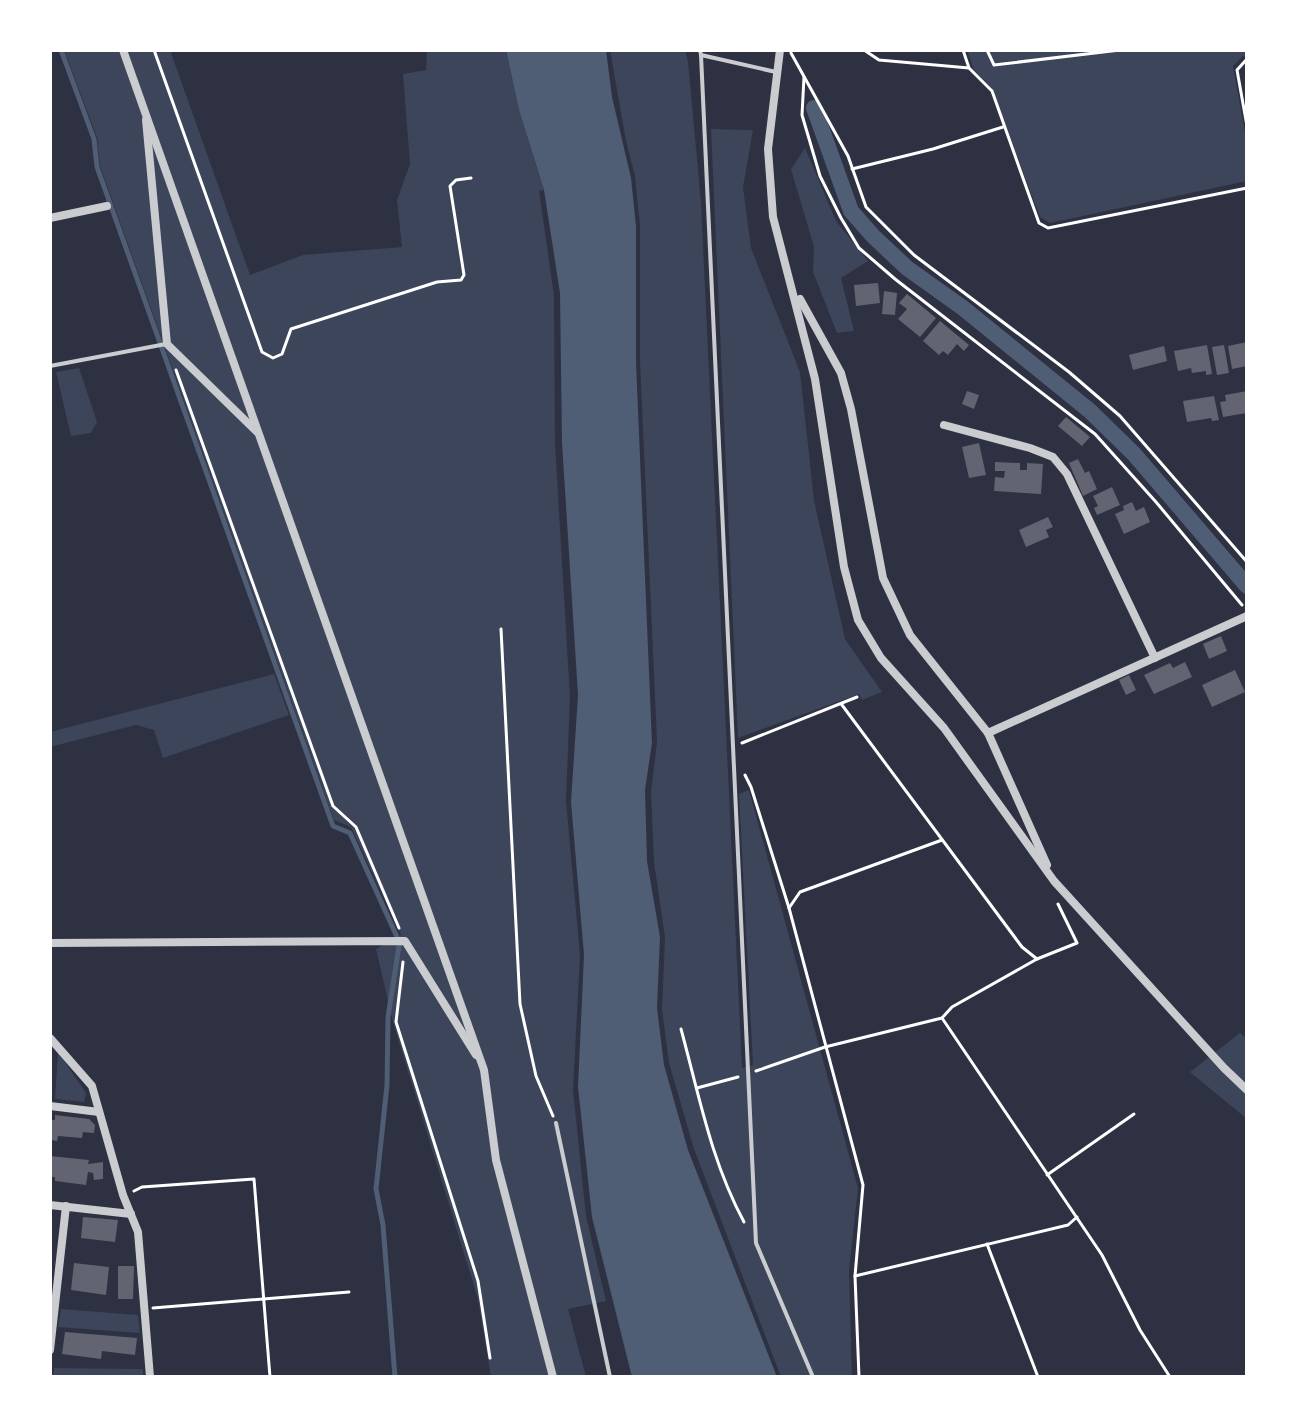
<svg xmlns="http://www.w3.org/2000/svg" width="1297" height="1427" viewBox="0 0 1297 1427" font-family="Roboto,sans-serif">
  <rect width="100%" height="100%" fill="#2d3142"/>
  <g fill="#3c4559">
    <polygon points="64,50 170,50 250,275 303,255 402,247 397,200 410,164 403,74 426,70 427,50 506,50 519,110 544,190 539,191 554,295 555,444 570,697 566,801 580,955 573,1090 586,1216 606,1301 568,1309 586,1377 491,1377 478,1299 393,1022 376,949 401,935 351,827 334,820 100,166 97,137"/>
    <polygon points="610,50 685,50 688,61 701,203 742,1068 753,1065 739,794 749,790 858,1188 849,1271 852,1377 781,1377 694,1149 669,1063 662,1010 665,937 654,862 651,792 657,742 640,362 640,225 635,176 626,141"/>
    <polygon points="967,50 1247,50 1247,56 1243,56 1233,66 1247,143 1247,181 1050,223 1040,217 991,87 974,70"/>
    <polygon points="711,129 753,130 743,187 751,248 800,372 814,500 845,639 882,692 862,700 859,694 738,738"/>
    <polygon points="805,148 836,221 868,261 841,278 854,331 837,333 813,272 814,247 791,169"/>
    <polygon points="79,368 97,422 91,433 71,436 56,372"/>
    <polygon points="274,674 289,715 163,758 154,730 136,725 50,747 50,732"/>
    <polygon points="1240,1033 1247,1039 1247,1119 1190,1072"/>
    <polygon points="58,1052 86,1093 84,1102 55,1099"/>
    <polygon points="61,1309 138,1315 140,1333 58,1327"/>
    <polygon points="54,1368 143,1369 143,1377 53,1377"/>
  </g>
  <polygon fill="#4f5d75" points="506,50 606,50 612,97 631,178 636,226 636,362 652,743 645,790 647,861 660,937 657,1008 664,1065 688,1150 777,1377 632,1377 592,1217 578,1087 584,955 571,802 578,695 562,443 560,293 544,190 519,110"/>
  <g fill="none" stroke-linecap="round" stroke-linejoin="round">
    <g stroke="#4f5d75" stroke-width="5">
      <polyline points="61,50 94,139 97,167 333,826 350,833 397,937"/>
      <polyline points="395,1377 383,1225 376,1189 387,1085 388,1017 399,946"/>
    </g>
    <polyline stroke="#4f5d75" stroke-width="16" points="814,108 851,211 873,236 907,268 963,308 1090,411 1134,454 1247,586"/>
  </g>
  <g fill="#626471">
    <polygon points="878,283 880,303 856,306 854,285"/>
    <polygon points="884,291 897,293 895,315 882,314"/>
    <polygon points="907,294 936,318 920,337 898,319 907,309 899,303"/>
    <polygon points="940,321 969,345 964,351 957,344 948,355 943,351 939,355 923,341"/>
    <polygon points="1247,342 1247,366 1232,369 1228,346"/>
    <polygon points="1207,345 1212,374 1206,375 1206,371 1192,373 1191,368 1178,371 1174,351"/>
    <polygon points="1224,345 1229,373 1217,375 1212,347"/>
    <polygon points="1164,346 1167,361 1133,370 1129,355"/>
    <polygon points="967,391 979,395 974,409 962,404"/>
    <polygon points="1247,391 1247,413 1223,417 1220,402 1226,401 1225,395"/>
    <polygon points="1214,396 1219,420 1212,421 1211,418 1187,422 1183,401"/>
    <polygon points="1066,417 1090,437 1082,446 1058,426"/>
    <polygon points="979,443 986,475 969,478 962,447"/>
    <polygon points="1078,459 1085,473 1089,471 1097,489 1083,496 1069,463"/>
    <polygon points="995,462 1020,463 1020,470 1027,470 1027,463 1043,464 1041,494 994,491 995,477 1004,478 1005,471 995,471"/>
    <polygon points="1112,487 1120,505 1097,515 1094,508 1098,506 1093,496"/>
    <polygon points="1132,502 1136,511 1144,507 1150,522 1124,534 1115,514 1124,510 1123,506"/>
    <polygon points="1048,517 1053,527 1046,530 1049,537 1026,547 1019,530"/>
    <polygon points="1221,636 1227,651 1209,659 1203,644"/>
    <polygon points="1185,662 1192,677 1154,694 1144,675 1170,663 1173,668"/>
    <polygon points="1235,670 1245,692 1212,707 1202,685"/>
    <polygon points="1129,675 1136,690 1126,695 1119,680"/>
    <polygon points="55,1115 89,1119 95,1125 94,1133 83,1132 82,1138 58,1136 57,1141 50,1140 50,1120 55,1120"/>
    <polygon points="50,1156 89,1160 88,1164 103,1162 103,1179 94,1180 93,1173 88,1172 86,1185 55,1181 55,1177 50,1177"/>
    <polygon points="83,1217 118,1220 115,1242 81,1238"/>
    <polygon points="74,1263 109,1267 106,1295 71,1290"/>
    <polygon points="118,1266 134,1266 133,1299 118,1299"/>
    <polygon points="65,1332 137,1338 135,1355 102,1351 101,1359 62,1354"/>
  </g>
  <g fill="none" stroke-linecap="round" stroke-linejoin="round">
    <g stroke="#fff" stroke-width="3">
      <polyline points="154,50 262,352 273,358 282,354 291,329 437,282 461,280 464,275 450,186 456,180 471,178"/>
      <polyline points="864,50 879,60 969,68"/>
      <polyline points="963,50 969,68 992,91 1039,223 1048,228 1247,188"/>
      <polyline points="987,50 994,65 1120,50"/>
      <polyline points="791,53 848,156 866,207 914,255 1069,372 1120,416 1247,562"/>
      <polyline points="1247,59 1237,70 1247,126"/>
      <polyline points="804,77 802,115 820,176 841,218 859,248 895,279 1095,434 1156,502 1242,605"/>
      <polyline points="852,169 933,149 1003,127"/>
      <polyline points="176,370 333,806 356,827 399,928"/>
      <polyline points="501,629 520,1004 536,1076 553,1116"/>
      <polyline points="842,705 1022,947 1037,959"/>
      <polyline points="742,743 857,697"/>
      <polyline points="745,775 751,787 789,908 863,1185 855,1276 859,1377"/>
      <polyline points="789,908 800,892 942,840"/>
      <polyline points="403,962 396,1022 478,1281 490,1358"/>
      <polyline points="942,1018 1102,1255 1140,1330 1170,1377"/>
      <path d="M681 1029C699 1095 711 1161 744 1222"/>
      <polyline points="756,1071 825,1047 942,1018 952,1007 1037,959 1077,943 1058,904"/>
      <polyline points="697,1088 738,1077"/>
      <polyline points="1047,1175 1134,1114"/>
      <polyline points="134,1191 142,1187 254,1179 270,1377"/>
      <polyline points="987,1244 1038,1377"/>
      <polyline points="855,1276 1068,1225 1077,1217"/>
      <polyline points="153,1308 349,1292"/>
    </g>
    <g stroke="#caccd0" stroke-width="4">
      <polyline points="700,50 701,55 776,72"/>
      <polyline points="701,55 756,1243 813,1377"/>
      <polyline points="50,366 166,344"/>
      <polyline points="556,1123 610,1377"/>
    </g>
    <g stroke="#caccd0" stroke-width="8">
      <polyline points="123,50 484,1070 496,1160 553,1377"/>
      <polyline points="780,50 768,149 773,217 815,379 844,567 858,620 881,658 944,728 1054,881 1224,1068 1247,1090"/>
      <polyline points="146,120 167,344 257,432"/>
      <polyline points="50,218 107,206"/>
      <polyline points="800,299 841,373 851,409 883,578 910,635 988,733"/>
      <polyline points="944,425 1030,448 1053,457 1067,474 1155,658"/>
      <polyline points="1047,865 988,733 1247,616"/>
      <polyline points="50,943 405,941 476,1055"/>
      <polyline points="50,1038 92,1086 123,1195 138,1232 150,1377"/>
      <polyline points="50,1106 99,1112"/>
      <polyline points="50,1205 131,1214"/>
      <polyline points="50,1350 66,1206"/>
    </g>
  </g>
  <rect width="1297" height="1427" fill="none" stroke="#ffffff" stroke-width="104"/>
</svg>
